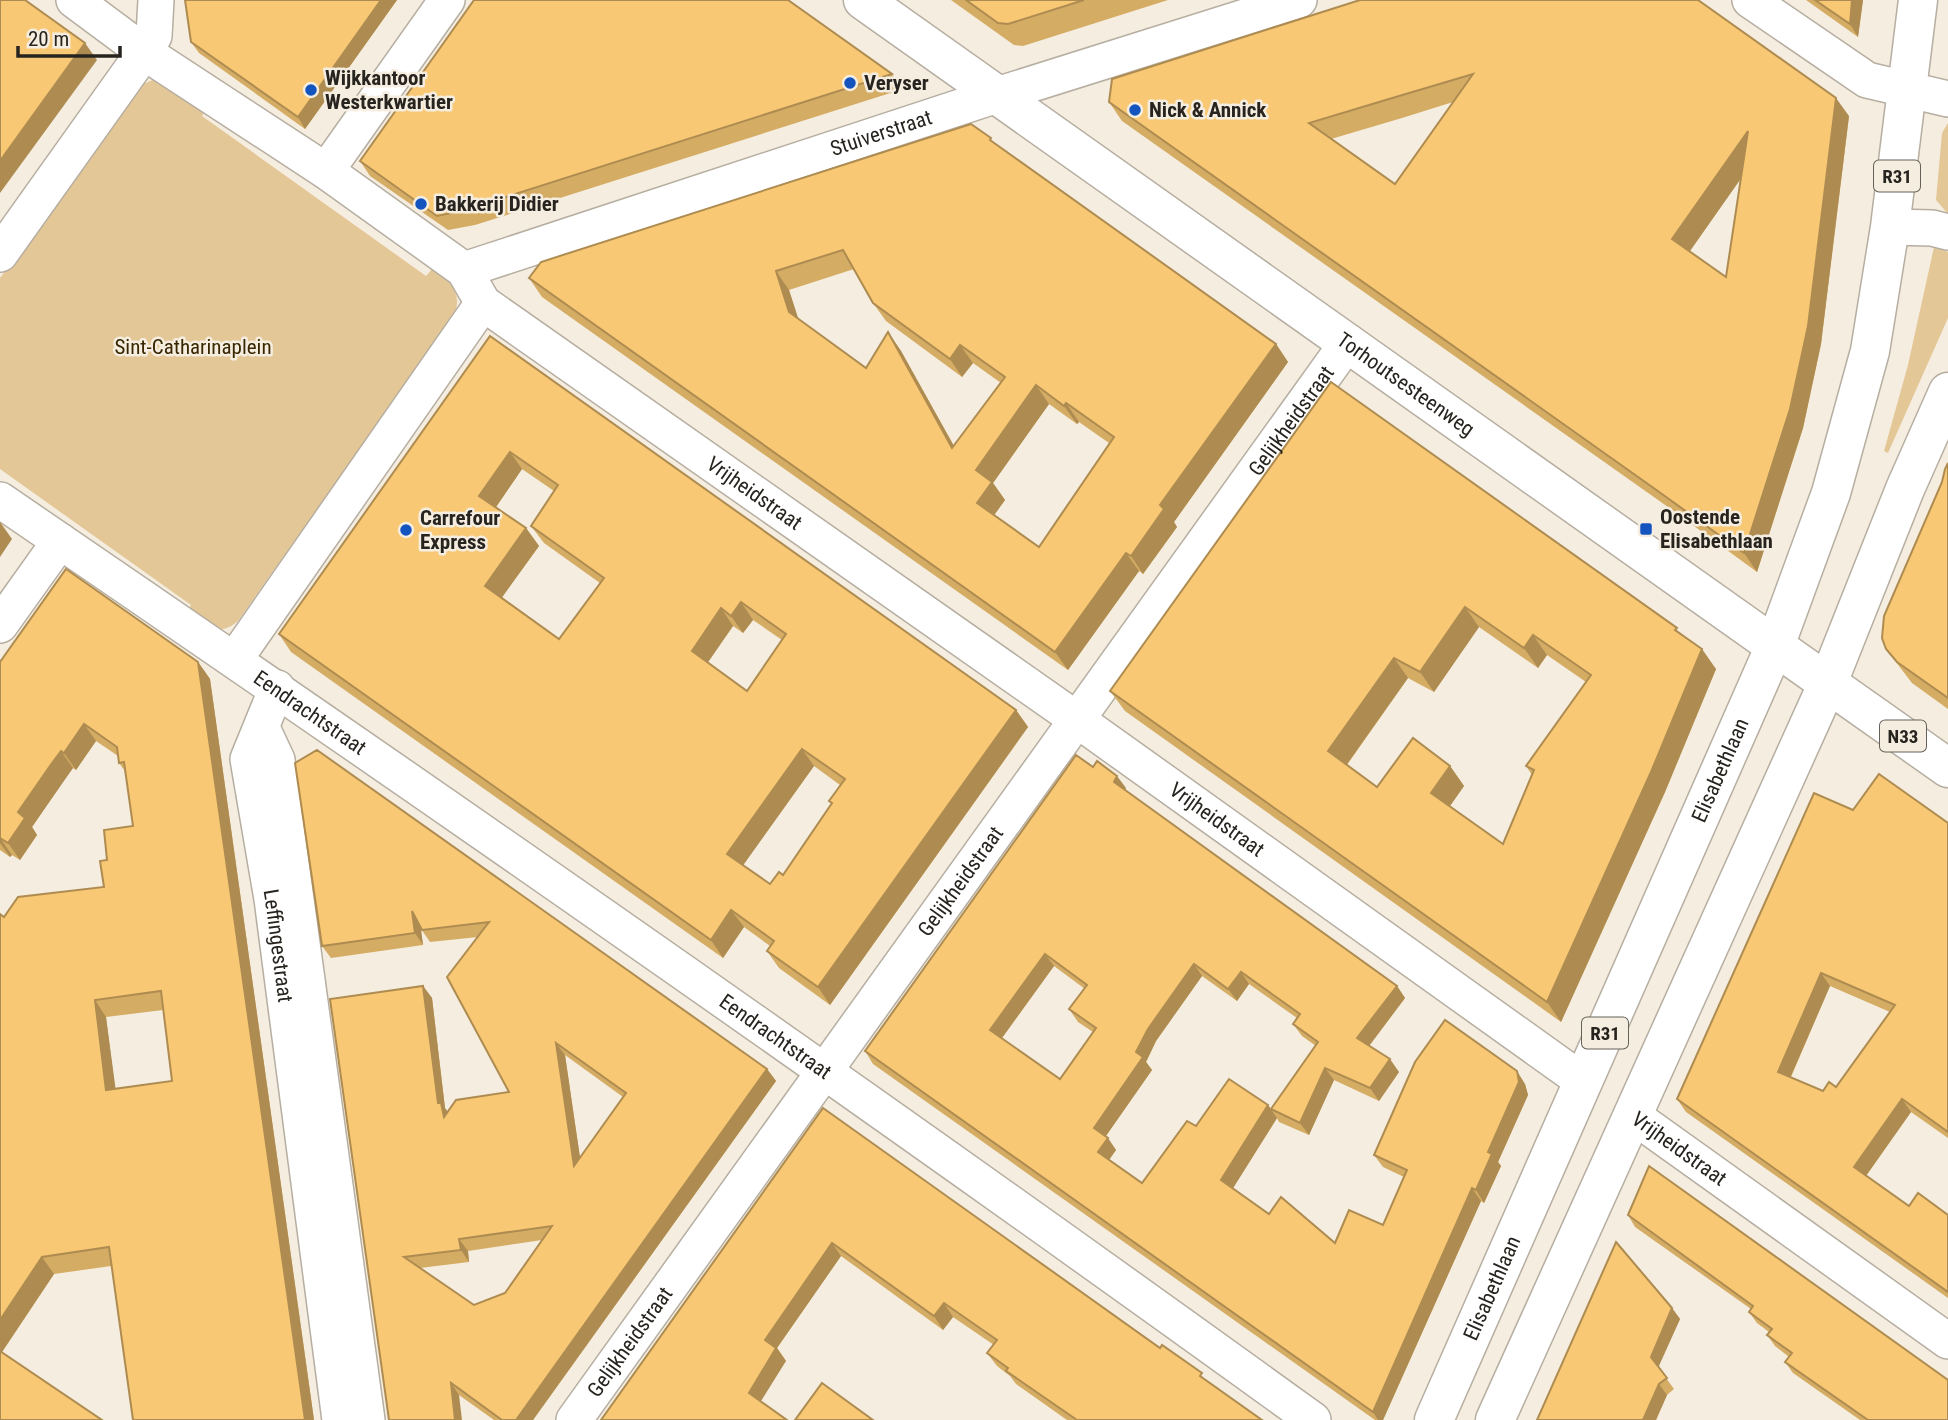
<svg xmlns="http://www.w3.org/2000/svg" width="1948" height="1420" viewBox="0 0 1948 1420" font-family="'Roboto Condensed',sans-serif">
  <rect width="100%" height="100%" fill="#f5eddf"/>
  <g fill="#e4c796">
    <path d="M155 79 207 108 202 116 426 276 433 268C451 281 465 296 452 318L238 621C219 638 204 625 186 614L191 605 0 469V278L130 95 136 87Z"/>
    <polygon points="1948,123 1948,214 1936,200 1942,133"/>
    <polygon points="1934,247 1948,252 1948,318 1888,453 1884,451 1908,365"/>
  </g>
  <g fill="none" stroke-linecap="round" stroke-linejoin="round">
    <g stroke="#b6aea1" stroke-width="38">
      <g id="minor">
        <path id="s1" d="M74 0 144 52 326 171 464 270 483 303 1076 719 1584 1082"/>
        <polyline points="1750,0 1867,80 1948,99"/>
        <polyline points="326,171 447,0"/>
        <polyline points="1890,227 1932,228 1948,232"/>
        <polyline points="0,254 144,52 154,36 156,0"/>
        <path id="s2" d="M464 270 997 95 1299 0"/>
        <path id="s3" d="M0 500C441 801 880 1107 1313 1420"/>
        <polyline points="0,625 60,541"/>
        <polyline points="235,659 483,303"/>
        <path id="s4" d="M277 688 248 759 272 899 340 1420"/>
        <polyline points="262,728 277,760 367,1420"/>
        <path id="s5" d="M1632 1115 1948 1341"/>
        <path id="s6" d="M574 1420 1348 342"/>
      </g>
    </g>
    <g stroke="#b6aea1" stroke-width="41">
      <g id="tertiary">
        <path id="s7" d="M863 0 1775 646"/>
      </g>
    </g>
    <g stroke="#b6aea1" stroke-width="41">
      <g id="primary">
        <polyline points="1775,646 1948,768"/>
        <path id="s8" d="M1434 1420 1775 646 1831 493 1870 351 1890 227 1918 0"/>
        <polyline points="1495,1420 1827,685 1905,489 1948,392"/>
      </g>
    </g>
    <use href="#minor" stroke="#fff" stroke-width="35"/>
    <use href="#tertiary" stroke="#fff" stroke-width="38"/>
    <use href="#primary" stroke="#fff" stroke-width="38"/>
  </g>
  <g fill="#d5ac64" fill-rule="evenodd">
    <polygon points="185,0 397,0 305,129 199,53 191,42"/>
    <polygon points="951,0 1168,0 1023,46 1014,45"/>
    <path d="M1360 0 1849 116 1821 344 1803 428 1757 572 1668 507 1122 121 1109 102ZM1453 102 1395 184 1331 139 1402 118ZM1741 178 1726 277 1690 251Z"/>
    <polygon points="1806,0 1863,0 1858,37"/>
    <polygon points="892,74 903,89 475,225 448,230 370,176 360,161"/>
    <path d="M997 146 1276 344 1288 362 1174 522 1177 527 1143 574 1139 571 1068 670 542 297 529 278ZM854 269 873 303 886 321 962 377 973 363 1001 383 954 446 901 351 888 332 866 368 798 319 789 290ZM1049 404 1077 424 1079 422 1109 443 1039 547 994 515 1005 500 993 483Z"/>
    <path d="M490 336 1016 710 1028 727 830 1005 779 968 767 951 770 946 744 927 723 958 291 652 279 634ZM522 469 554 491 531 526 544 543 600 583 559 639 502 597 539 546 526 528 496 507ZM753 620 782 640 747 691 708 662 733 626 743 633ZM814 766 840 785 829 801 832 804 783 875 770 884 743 865Z"/>
    <path d="M1331 382 1682 634 1716 669 1665 792 1561 1022 1125 711 1110 691ZM1479 627 1538 668 1547 655 1586 682 1526 766 1532 775 1503 844 1450 806 1464 786 1450 766 1377 787 1347 765 1408 678 1434 692Z"/>
    <polygon points="1948,463 1948,709 1912,683 1886,649 1942,482"/>
    <path d="M0 662H198L210 679 314 1420 111 1266 54 1274 2 1352 0 1420 4 917 104 887 107 860 133 826 125 771 119 763 118 756 96 741 76 770 73 768 64 779 32 827 37 835 20 860 12 855 10 857 0 850ZM163 1010 172 1081 115 1089 106 1017Z"/>
    <path d="M295 763 767 1069 776 1081 533 1420H494L459 1395 389 1420 423 986 432 998 445 1108 448 1112 509 1092 478 937 430 942 421 929 423 945 331 958 322 946ZM565 1055 623 1097 580 1158ZM542 1240 505 1293 474 1305 420 1268 469 1262 468 1251Z"/>
    <path d="M1126 788 1125 790 1397 986 1405 998 1369 1046 1399 1072 1379 1101 1334 1080 1309 1135 1279 1122 1277 1118 1233 1188 1269 1214 1335 1243 1383 1225 1404 1177 1383 1167 1374 1155 1525 1084 1528 1095 1498 1162 1501 1166 1484 1203 1481 1201 1383 1420H1375L873 1064 865 1051ZM1054 966 1085 989 1069 1009 1078 1022 1093 1032 1060 1079 1002 1038ZM1202 976 1237 1001 1249 984 1297 1018 1293 1024 1302 1036 1316 1046 1271 1109 1268 1105 1196 1126 1142 1183 1109 1160 1116 1150 1106 1136 1152 1070 1146 1062 1156 1041Z"/>
    <path d="M1853 810 1948 823V1138L1911 1112 1866 1176 1909 1206 1948 1215V1298L1686 1112 1677 1099ZM1830 986 1890 1012 1836 1087 1823 1091 1791 1077Z"/>
    <polygon points="823,1108 1207,1381 1262,1420 1067,1420 1016,1384 1010,1376 997,1366 987,1353 994,1345 953,1317 943,1330 841,1256 777,1348 786,1361 601,1420"/>
    <polygon points="1628,1215 1948,1420 1860,1420 1793,1373 1785,1362 1789,1357 1775,1346 1767,1335 1769,1332 1757,1323 1749,1312 1751,1309 1635,1227"/>
    <polygon points="1672,1308 1680,1319 1658,1367 1674,1389 1667,1395 1656,1420 1537,1420"/>
  </g>
  <g fill="#ae8c51">
    <polygon points="381,0 397,0 305,129 298,117"/>
    <polygon points="1852,0 1863,0 1858,37 1850,24"/>
    <polygon points="85,43 97,60 0,193 0,161"/>
    <polygon points="1836,98 1849,116 1821,344 1803,428 1757,572 1744,553"/>
    <polygon points="1748,131 1761,150 1685,258 1672,239"/>
    <polygon points="776,271 789,290 802,330 789,312"/>
    <polygon points="888,332 901,351 965,466 952,448"/>
    <polygon points="1276,344 1288,362 1174,522 1177,527 1143,574 1131,556 1160,505"/>
    <polygon points="960,345 973,363 962,377 950,359"/>
    <polygon points="1036,385 1049,404 993,483 1005,500 990,521 977,503 976,470"/>
    <polygon points="1066,403 1079,422 1077,424 1064,406"/>
    <polygon points="510,452 522,469 492,513 479,496"/>
    <polygon points="0,522 12,539 0,557"/>
    <polygon points="526,528 539,546 498,603 485,586"/>
    <polygon points="1126,553 1139,571 1068,670 1055,652"/>
    <polygon points="741,602 753,620 743,633 731,616"/>
    <polygon points="1465,607 1479,627 1434,692 1420,672"/>
    <polygon points="721,608 733,626 704,668 692,651"/>
    <polygon points="1533,635 1547,655 1538,668 1524,648"/>
    <polygon points="1702,649 1716,669 1665,792 1561,1022 1547,1002"/>
    <polygon points="1394,658 1408,678 1342,771 1328,751"/>
    <polygon points="198,662 210,679 314,1420 305,1420"/>
    <polygon points="1016,710 1028,727 830,1005 818,987"/>
    <polygon points="84,724 96,741 76,770 64,753"/>
    <polygon points="802,749 814,766 739,871 727,854"/>
    <polygon points="61,751 73,768 32,827 37,835 20,860 8,843 18,812"/>
    <polygon points="1450,766 1464,786 1445,813 1431,793"/>
    <polygon points="1117,776 1126,788 1123,794 1114,782"/>
    <polygon points="0,838 12,855 10,857 0,843"/>
    <polygon points="731,910 744,927 723,958 711,940"/>
    <polygon points="412,911 420,923 423,945 415,933"/>
    <polygon points="1045,954 1054,966 999,1042 990,1030"/>
    <polygon points="1194,964 1202,976 1156,1041 1146,1062 1152,1070 1103,1140 1094,1128 1136,1052 1148,1029"/>
    <polygon points="1241,972 1249,984 1237,1001 1228,989"/>
    <polygon points="1821,973 1830,986 1787,1085 1778,1072"/>
    <polygon points="423,986 432,998 445,1108 450,1115 444,1117 438,1103"/>
    <polygon points="1397,986 1405,998 1366,1050 1357,1038"/>
    <polygon points="95,1000 106,1017 118,1107 106,1090"/>
    <polygon points="556,1043 565,1055 583,1178 574,1166"/>
    <polygon points="1390,1059 1399,1072 1379,1101 1370,1088"/>
    <polygon points="1325,1068 1334,1080 1309,1135 1300,1123"/>
    <polygon points="767,1069 776,1081 533,1420 516,1420"/>
    <polygon points="1517,1071 1525,1084 1528,1095 1498,1162 1501,1166 1484,1203 1476,1190"/>
    <polygon points="1902,1099 1911,1112 1863,1180 1854,1167"/>
    <polygon points="1268,1105 1277,1118 1230,1193 1221,1180"/>
    <polygon points="1108,1138 1116,1150 1106,1164 1098,1152"/>
    <polygon points="1472,1188 1481,1201 1383,1420 1378,1420 1373,1412"/>
    <polygon points="459,1239 468,1251 469,1262 461,1250"/>
    <polygon points="832,1243 841,1256 777,1348 786,1361 758,1406 749,1393 765,1340"/>
    <polygon points="42,1257 54,1274 0,1355 0,1320"/>
    <polygon points="944,1303 953,1317 943,1330 934,1316"/>
    <polygon points="1672,1308 1680,1319 1658,1368 1651,1357"/>
    <polygon points="451,1383 459,1395 462,1420 455,1420"/>
    <polygon points="1659,1384 1667,1395 1656,1420 1643,1420"/>
  </g>
  <g fill="#f8c874" stroke="#ae8c51" stroke-width="2" fill-rule="evenodd">
    <polygon points="0,0 25,0 85,43 0,161"/>
    <polygon points="185,0 381,0 298,117 191,42"/>
    <polygon points="474,0 788,0 892,74 465,210 437,216 360,161"/>
    <polygon points="966,0 1084,0 1008,24 998,23"/>
    <path d="M1360 0H1698L1836 98 1808 326 1790 409 1744 553 1655 489 1109 102 1112 79ZM1473 74 1395 184 1309 123 1389 99ZM1748 131 1726 277 1672 239Z"/>
    <polygon points="1815,0 1852,0 1850,24"/>
    <path d="M971 124 991 138 990 140 1276 344 1160 505 1164 509 1131 556 1126 553 1055 652 529 278 541 262ZM843 250 873 303 950 359 960 345 1005 377 952 448 888 332 866 368 789 312 776 271ZM1036 385 1064 406 1066 403 1114 437 1039 547 977 503 992 482 976 470Z"/>
    <path d="M490 336 1016 710 818 987 767 951 774 941 731 910 711 940 279 634ZM510 452 558 485 531 526 604 578 559 639 485 586 526 528 479 496ZM741 602 786 634 747 691 692 651 721 608 731 616ZM802 749 845 779 829 801 832 803 783 875 779 872 770 884 727 854Z"/>
    <path d="M1331 382 1677 628 1675 630 1702 649 1651 772 1547 1002 1110 691ZM1465 607 1524 648 1533 635 1591 675 1526 766 1534 770 1503 844 1431 793 1450 766 1413 738 1377 787 1328 751 1394 658 1420 672Z"/>
    <polygon points="1948,463 1948,698 1897,662 1886,649 1882,638 1884,616 1942,482 1945,469"/>
    <path d="M66 569 198 662 305 1420H133L109 1247 42 1257 0 1320V914L4 917 18 897 104 887 100 861 107 860 104 830 133 826 124 762 119 763 117 747 84 724 64 753 61 751 52 763 18 812 25 818 8 843 0 838V662ZM161 991 172 1081 106 1090 95 1000Z"/>
    <path d="M317 750 767 1069 516 1420H502L451 1383 455 1420H389L330 999 423 986 438 1103H441L444 1117 456 1100 509 1092 447 977 489 922 422 930 412 911 415 933 322 946 295 763ZM556 1043 626 1093 574 1166ZM552 1226 505 1293 474 1305 404 1257 461 1250 459 1239Z"/>
    <path d="M1076 755 1093 767 1097 761 1117 776 1114 782 1397 986 1357 1038 1390 1059 1370 1088 1325 1068 1300 1123 1271 1109 1318 1042 1293 1024 1300 1014 1241 972 1228 989 1194 964 1148 1029 1136 1052 1143 1057 1094 1128 1108 1138 1098 1152 1142 1183 1187 1121 1196 1126 1229 1079 1268 1105 1221 1180 1269 1214 1281 1197 1335 1243 1349 1210 1383 1225 1407 1170 1374 1155 1415 1062 1445 1020 1517 1071 1519 1082 1488 1152 1492 1154 1476 1190 1472 1188 1373 1412 865 1051ZM1045 954 1087 985 1069 1009 1096 1028 1060 1079 990 1030Z"/>
    <path d="M1879 774 1948 823V1132L1902 1099 1854 1167 1909 1206 1918 1193 1948 1215V1292L1677 1099 1814 793 1853 810ZM1821 973 1895 1005 1836 1087 1829 1082 1823 1091 1778 1072Z"/>
    <polygon points="823,1108 1160,1348 1162,1345 1202,1373 1200,1376 1262,1420 1077,1420 1006,1371 1008,1368 987,1353 997,1340 944,1303 934,1316 832,1243 765,1340 776,1348 749,1393 787,1420 601,1420"/>
    <polygon points="1649,1166 1948,1380 1948,1420 1868,1420 1785,1362 1792,1353 1767,1335 1772,1329 1749,1312 1753,1306 1628,1215"/>
    <polygon points="1616,1242 1672,1308 1651,1357 1667,1378 1659,1384 1643,1420 1537,1420"/>
    <polygon points="0,1351 102,1420 0,1420"/>
    <polygon points="822,1383 873,1420 795,1420"/>
  </g>
  <g fill="#1354bf" stroke="#f5eddf" stroke-width="2.5">
    <circle cx="850" cy="83" r="7"/>
    <circle cx="311" cy="90" r="7"/>
    <circle cx="1135" cy="110" r="7"/>
    <circle cx="421" cy="204" r="7"/>
    <rect x="1639" y="522" width="14" height="14" rx="3.5"/>
    <circle cx="406" cy="530" r="7"/>
  </g>
  <g text-anchor="middle" dominant-baseline="central" stroke-width="5" stroke-linejoin="round" paint-order="stroke">
    <g fill="#f5eddf" stroke="#656059" stroke-width="2">
      <rect x="1874" y="160.5" width="46" height="31" rx="5"/>
      <rect x="1880" y="720.5" width="46" height="31" rx="5"/>
      <rect x="1582" y="1017.5" width="46" height="31" rx="5"/>
    </g>
    <g font-size="19" font-weight="bold" fill="#27241f">
      <text x="1897" y="176">R31</text>
      <text x="1903" y="736">N33</text>
      <text x="1605" y="1033">R31</text>
    </g>
    <g font-size="21" font-weight="bold" fill="#27241f" stroke="#f5eddf" text-anchor="start">
      <text x="325" y="78">Wijkkantoor<tspan x="325" dy="24">Westerkwartier</tspan></text>
      <text x="864" y="83">Veryser</text>
      <text x="1149" y="110">Nick &amp; Annick</text>
      <text x="435" y="204">Bakkerij Didier</text>
      <text x="1660" y="517">Oostende<tspan x="1660" dy="24">Elisabethlaan</tspan></text>
      <text x="420" y="518">Carrefour<tspan x="420" dy="24">Express</tspan></text>
    </g>
    <g font-size="21" fill="#27241f" stroke="#f5eddf">
      <text stroke="none"><textPath href="#s2" startOffset="439">Stuiverstraat</textPath></text>
      <text stroke="none"><textPath href="#s7" startOffset="665">Torhoutsesteenweg</textPath></text>
      <text stroke="none"><textPath href="#s6" startOffset="1230">Gelijkheidstraat</textPath></text>
      <text stroke="none"><textPath href="#s1" startOffset="844">Vrijheidstraat</textPath></text>
      <text stroke="none"><textPath href="#s3" startOffset="376">Eendrachtstraat</textPath></text>
      <text stroke="none"><textPath href="#s8" startOffset="710">Elisabethlaan</textPath></text>
      <text stroke="none"><textPath href="#s1" startOffset="1410">Vrijheidstraat</textPath></text>
      <text stroke="none"><textPath href="#s6" startOffset="663">Gelijkheidstraat</textPath></text>
      <text stroke="none"><textPath href="#s4" startOffset="266">Leffingestraat</textPath></text>
      <text stroke="none"><textPath href="#s3" startOffset="943">Eendrachtstraat</textPath></text>
      <text stroke="none"><textPath href="#s5" startOffset="58">Vrijheidstraat</textPath></text>
      <text stroke="none"><textPath href="#s8" startOffset="144">Elisabethlaan</textPath></text>
      <text stroke="none"><textPath href="#s6" startOffset="96">Gelijkheidstraat</textPath></text>
    </g>
    <g font-size="21" fill="#382600" stroke="#f5eddf">
      <text x="193" y="347">Sint-Catharinaplein</text>
    </g>
  </g>
  <path d="M18 46v10h102v-10" fill="none" stroke="#27241f" stroke-width="3.5"/>
  <text x="28" y="46" font-size="21" fill="#27241f" stroke="#f5eddf" stroke-width="5" paint-order="stroke">20 m</text>
</svg>
